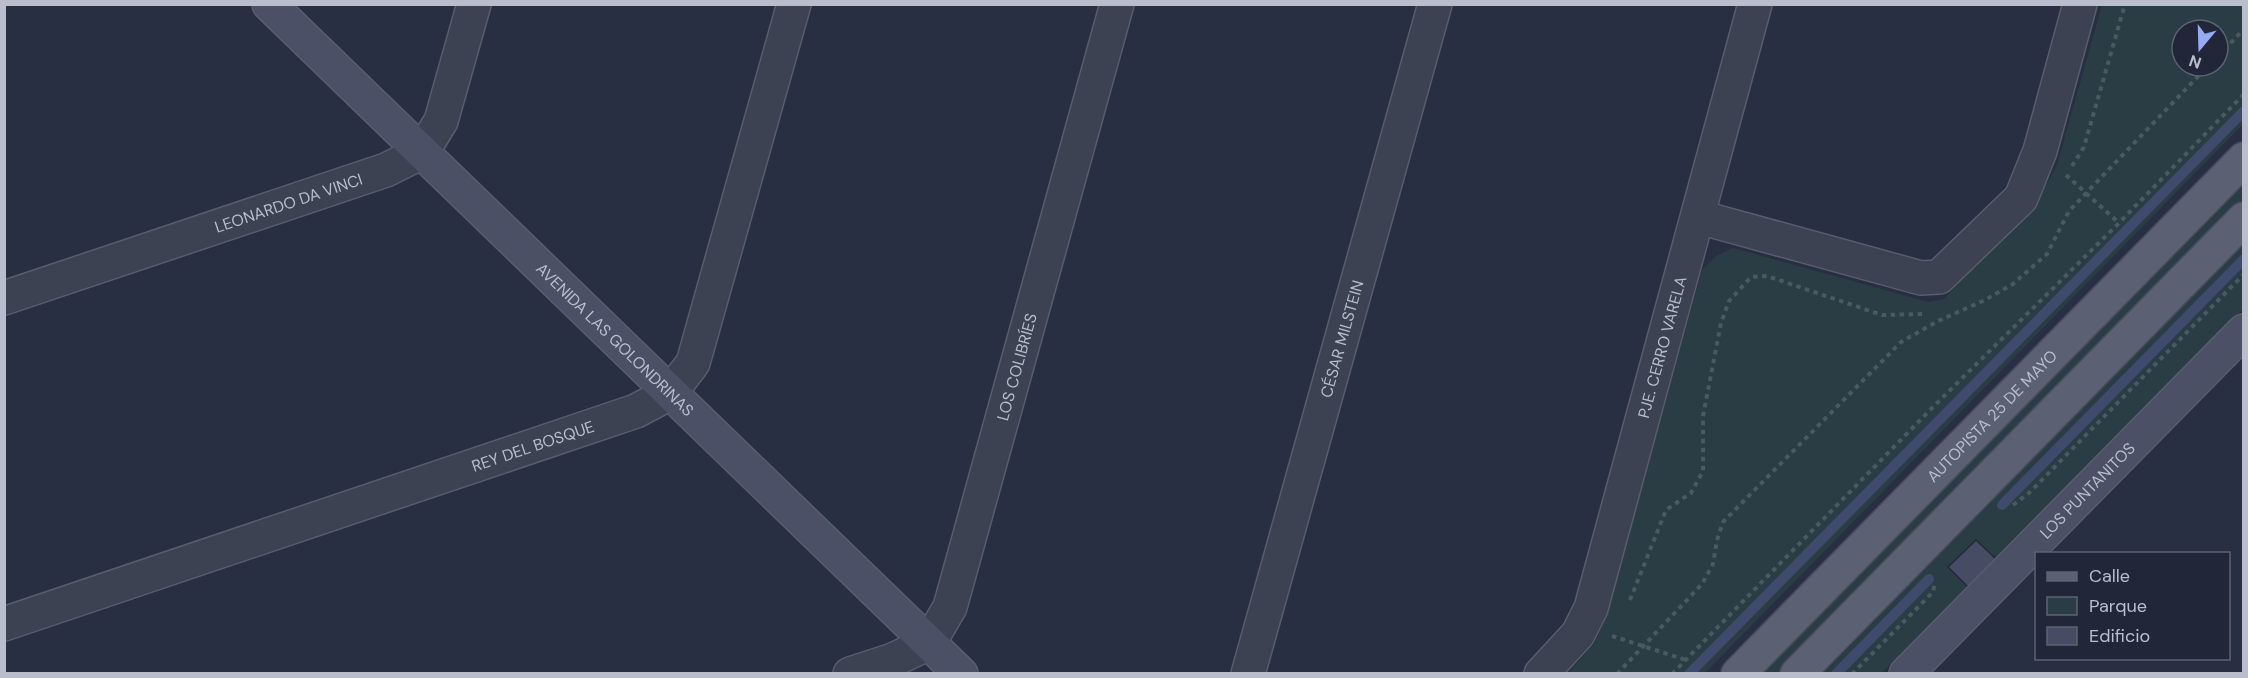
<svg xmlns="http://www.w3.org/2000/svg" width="2248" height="678" viewBox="0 0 2248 678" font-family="'DM Sans',sans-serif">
  <rect width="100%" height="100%" fill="#282f43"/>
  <g fill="#2a3d44" fill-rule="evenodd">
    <path d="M2102 5H2243V124L1705 673 1567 674 1594 644 1606 618 1702 270 1716 256 1733 248 1928 302 1944 299 2048 182 2057 165ZM2182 30H2218V66H2182Z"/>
    <polygon points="2243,179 2243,204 1778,673 1758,674"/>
    <polygon points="2243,243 2243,309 1937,622 1881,673 1823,674"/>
  </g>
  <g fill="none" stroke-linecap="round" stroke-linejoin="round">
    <g stroke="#3f4a6c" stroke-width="10">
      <polyline points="2002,505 2244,259"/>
      <polyline points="1689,674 2244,111"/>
      <polyline points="1836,674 1929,579"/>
    </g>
  </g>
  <polygon fill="#454c63" stroke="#23293a" stroke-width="1.5" points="1976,540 1997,560 1969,588 1948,567"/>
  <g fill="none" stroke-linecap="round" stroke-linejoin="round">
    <g stroke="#585d6d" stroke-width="36">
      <g id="street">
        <polyline points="1699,217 1921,278 1939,277 2021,198 2040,151 2080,4"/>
        <path id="s1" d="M4 298 386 170 422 152 441 121 474 4"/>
        <path id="s2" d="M4 624 636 411 670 393 693 363 794 4"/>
        <path id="s3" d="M850 674 893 660 929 643 950 607 1117 4"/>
        <path id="s4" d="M1248 674 1435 4"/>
        <path id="s5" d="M1541 674 1578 634 1591 608 1755 4"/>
      </g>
    </g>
    <g stroke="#585d6d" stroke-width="36">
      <g id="secondary">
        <path id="s6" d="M269 4 961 674"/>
        <path id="s7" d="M1906 674 2244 331"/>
      </g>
    </g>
    <g stroke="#464b5c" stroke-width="36">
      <g id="primary">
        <path id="s8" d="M1738 674 2244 159"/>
        <polyline points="1797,674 2244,219"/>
      </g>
    </g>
    <g stroke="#495a60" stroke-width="4" stroke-dasharray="4.5 4.5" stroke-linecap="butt">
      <polyline points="2218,56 2244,29"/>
      <polyline points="2072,166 2084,147 2125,4"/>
      <polyline points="2066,175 2119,223"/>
      <polyline points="2013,505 2029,493 2244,274"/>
      <polyline points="1630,600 1666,510 1691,493 1703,471 1703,416 1721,323 1729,301 1751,277 1767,276 1882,315 1926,314"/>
      <polyline points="1612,636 1686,660"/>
      <polyline points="1617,674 1702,584 1713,564 1717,540 1723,522 1901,342 1938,321 1985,300 2013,284 2047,254 2069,211 2208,66"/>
      <polyline points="1672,674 1931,409 2119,223 2244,94"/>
      <polyline points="1852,674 1933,592 1935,582"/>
    </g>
    <use href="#street" stroke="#3d4253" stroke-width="33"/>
    <use href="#secondary" stroke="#4b5066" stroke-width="33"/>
    <use href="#primary" stroke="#5b6172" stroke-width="33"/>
  </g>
  <g text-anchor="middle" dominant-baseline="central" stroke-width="4.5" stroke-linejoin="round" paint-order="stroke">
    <g font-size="16" fill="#babecc" stroke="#212738">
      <text stroke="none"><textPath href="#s1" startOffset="300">LEONARDO DA VINCI</textPath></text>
      <text stroke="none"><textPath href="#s6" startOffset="482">AVENIDA LAS GOLONDRINAS</textPath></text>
      <text stroke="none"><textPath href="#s4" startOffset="348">CÉSAR MILSTEIN</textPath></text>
      <text stroke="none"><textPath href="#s5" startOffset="354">PJE. CERRO VARELA</textPath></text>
      <text stroke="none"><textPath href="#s3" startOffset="376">LOS COLIBRÍES</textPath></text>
      <text stroke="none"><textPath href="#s8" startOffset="362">AUTOPISTA 25 DE MAYO</textPath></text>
      <text stroke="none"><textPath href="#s2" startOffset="558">REY DEL BOSQUE</textPath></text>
      <text stroke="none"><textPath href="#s7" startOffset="258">LOS PUNTANITOS</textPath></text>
    </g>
  </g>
  <rect width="2248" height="678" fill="none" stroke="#babecc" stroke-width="12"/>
  <rect x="2035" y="552" width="195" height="108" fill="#212738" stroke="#5e6373" stroke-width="1.5"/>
  <rect x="2047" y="572" width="30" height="9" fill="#5b6172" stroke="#5e6373" stroke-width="1.5"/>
  <text x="2089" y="582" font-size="18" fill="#babecc">Calle</text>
  <rect x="2047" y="597" width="30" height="18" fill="#2a3d44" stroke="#5e6373" stroke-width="1.5"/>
  <text x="2089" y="612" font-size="18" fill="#babecc">Parque</text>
  <rect x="2047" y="627" width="30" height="18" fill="#454c63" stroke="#5e6373" stroke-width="1.5"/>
  <text x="2089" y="642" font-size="18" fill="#babecc">Edificio</text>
  <g transform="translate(2200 48) rotate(199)"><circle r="28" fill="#212738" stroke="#5e6373" stroke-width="1.5"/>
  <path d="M0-4.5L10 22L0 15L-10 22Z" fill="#96aaf5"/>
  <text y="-9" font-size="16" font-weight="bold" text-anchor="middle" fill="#babecc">N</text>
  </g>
</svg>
